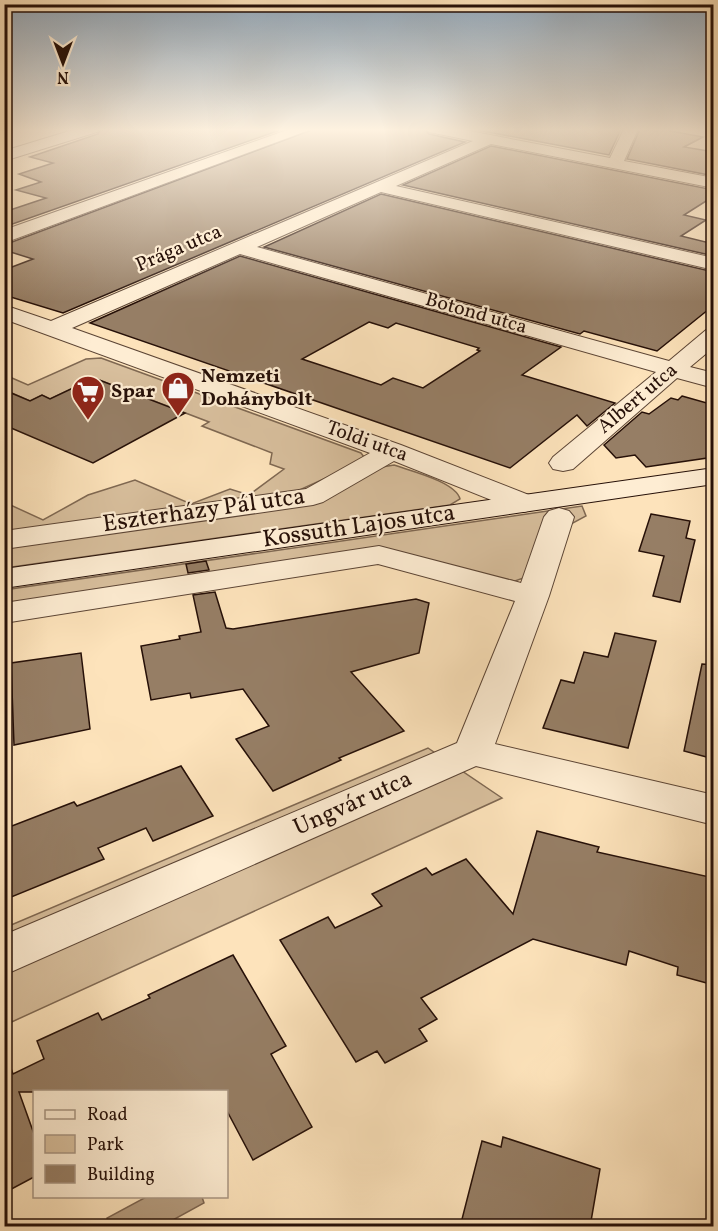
<svg xmlns="http://www.w3.org/2000/svg" width="718" height="1231" viewBox="0 0 718 1231" font-family="Vollkorn,serif">
  <rect width="100%" height="100%" fill="#fde3bb"/>
  <filter id="stains"><feTurbulence type="fractalNoise" baseFrequency=".00333" numOctaves="4"/><feColorMatrix values="0 0 0 0 .2 0 0 0 0 .09 0 0 0 0 .02 0 0 0 .5 -.17"/></filter>
  <radialGradient id="worn" r=".72"><stop offset=".6" stop-color="#630" stop-opacity="0"/><stop offset="1" stop-color="#630" stop-opacity=".3"/></radialGradient>
  <g fill="#d8bf9d" stroke="#7f6852" stroke-width="1.5">
    <polygon points="101,358 361,453 364,457 359,463 293,493 5,533 11,516 5,513 4,502 43,520 88,495 135,480 191,504 230,489 249,495 284,469 270,464 272,453 202,426 209,422 94,378 50,399 42,395 30,401 5,390 5,375 28,385 86,359"/>
    <path d="M394 465C411 471 456 482 460 499L450 505 5 568 4 548 297 506 382 467Z"/>
    <polygon points="582,506 586,516 569,525 529,576 515,581 368,549 5,606 4,590"/>
    <polygon points="428,748 502,798 5,1025 4,928"/>
  </g>
  <polygon fill="#b49b7e" stroke="#7b634f" stroke-width="1.5" points="148,1196 202,1197 204,1203 162,1226 110,1226 107,1218"/>
  <g fill="#967e65" stroke="#261008" stroke-width="1.5" fill-rule="evenodd">
    <polygon points="101,129 283,129 4,227 4,212 46,198 16,190 41,182 19,174 53,163 30,157 98,134"/>
    <polygon points="314,129 425,129 429,134 465,142 63,313 4,295 4,270 33,259 4,250 4,245"/>
    <polygon points="472,129 621,129 609,155"/>
    <polygon points="640,129 660,129 703,137 684,147 714,152 714,176 627,159"/>
    <polygon points="491,146 714,190 714,196 684,215 706,220 681,236 714,244 714,256 403,185"/>
    <polygon points="381,194 714,272 714,305 657,351 584,331 580,334 264,247"/>
    <path d="M240 256 561 347 522 375 615 403 587 426 577 415 510 468 90 323ZM369 322 388 328 396 323 479 348 477 350 480 351 423 388 393 378 381 385 302 359Z"/>
    <polygon points="94,378 185,413 93,463 4,425 4,390 30,401 42,395 50,399"/>
    <polygon points="682,396 714,405 714,457 646,467 635,455 616,458 604,445 642,412 649,414 671,398 678,400"/>
    <polygon points="651,514 690,521 686,538 695,540 680,602 653,596 664,556 639,551"/>
    <polygon points="206,561 209,570 188,573 186,564"/>
    <polygon points="215,592 226,628 233,629 416,599 429,603 419,653 351,672 404,731 339,758 341,760 273,791 236,739 269,726 243,689 191,698 190,693 151,700 141,646 180,639 179,636 201,632 193,595"/>
    <polygon points="615,633 656,641 628,748 543,728 561,680 574,683 584,652 608,657"/>
    <polygon points="81,653 90,729 14,745 11,663"/>
    <polygon points="702,664 714,665 714,759 684,751"/>
    <polygon points="181,766 213,816 153,841 146,828 98,848 104,859 4,900 4,829 74,802 77,806"/>
    <polygon points="537,831 599,847 597,852 714,878 714,985 677,975 678,967 629,951 626,965 533,939 421,998 437,1019 419,1029 427,1041 385,1063 377,1051 356,1062 280,940 328,917 335,928 382,906 372,894 426,868 432,875 466,859 513,914"/>
    <polygon points="233,955 286,1046 271,1054 312,1127 253,1160 226,1109 226,1092 19,1092 34,1134 34,1177 4,1193 4,1060 8,1060 13,1074 44,1059 37,1041 98,1013 102,1020 150,998 148,995"/>
    <polygon points="503,1137 600,1169 590,1227 460,1227 482,1141 501,1147"/>
  </g>
  <g fill="none" stroke-linecap="round" stroke-linejoin="round">
    <g stroke="#5c4535" stroke-width="2">
      <g id="street">
        <polygon points="76,129 99,129 97,132 4,161 4,151"/>
        <polygon points="290,129 312,129 4,243 4,230"/>
        <polygon points="427,129 459,129 610,158 624,129 638,129 624,161 714,178 714,188 491,144 396,186 714,258 714,270 381,192 257,247 669,361 706,330 714,328 714,347 690,367 714,373 714,388 677,378 573,469 563,471 553,469 549,463 553,457 656,372 240,254 72,328 401,445 534,497 538,503 534,509 524,512 514,509 394,461 323,502 313,505 4,549 4,531 306,489 370,453 4,319 4,305 51,321 473,141 429,132"/>
        <polygon points="559,508 569,511 574,517 549,596 495,744 714,795 714,825 476,766 4,975 4,935 457,743 515,601 378,564 4,623 4,603 379,546 521,583 544,517 549,511"/>
      </g>
    </g>
    <g stroke="#261008" stroke-width="2">
      <polygon id="secondary" points="714,468 714,484 4,588 4,569"/>
    </g>
    <use href="#street" fill="#feedd3" fill-rule="evenodd"/>
    <use href="#secondary" fill="#feedd3" fill-rule="evenodd"/>
  </g>
  <linearGradient id="sky" x2="0" y2="1"><stop stop-color="#93aabe"/><stop offset="0.43" stop-color="#fef2e0"/><stop offset="1" stop-color="#fef2e0" stop-opacity="0"/></linearGradient>
  <rect width="718" height="302" fill="url(#sky)"/>
  <defs>
    <g id="shop-pin" transform="scale(1.725)"><path d="M0 17L-7.5 6A9.5 9.5 0 1 1 7.5 6Z" fill="#8f2418" stroke="#feedd3"/><path d="M-5-2.5h2.3a2.7 3.5 0 0 1 5.4 0H5L5.5 6h-11ZM-1.5-2.5h3a1.5 2.3 0 0 0-3 0Z" fill="#fff"/></g>
    <g id="supermarket-pin" transform="scale(1.725)"><path d="M0 17L-7.5 6A9.5 9.5 0 1 1 7.5 6Z" fill="#8f2418" stroke="#feedd3"/><path d="M-6-5.5h2.5l.6 2H6L4.5 2H-2.5L-4.4-4H-6ZM-1.5 3.2a1.3 1.3 0 1 0 .1 0ZM3 3.2a1.3 1.3 0 1 0 .1 0Z" fill="#fff"/></g>
  </defs>
  <g fill-rule="evenodd">
    <use href="#shop-pin" x="178" y="388"/>
    <use href="#supermarket-pin" x="88" y="392"/>
  </g>
  <g text-anchor="middle" dominant-baseline="central" stroke-width="4.5" stroke-linejoin="round" paint-order="stroke">
    <g font-size="20" fill="#261008" stroke="#feedd3">
      <text transform="translate(179 249) rotate(-23)">Prága utca</text>
      <text transform="translate(476 314) rotate(16)">Botond utca</text>
      <text transform="translate(638 399) rotate(-40)">Albert utca</text>
      <text transform="translate(367 442) rotate(20)">Toldi utca</text>
    </g>
    <g font-size="20" font-weight="bold" fill="#261008" stroke="#feedd3" text-anchor="start">
      <text x="201" y="377">Nemzeti<tspan x="201" dy="23">Dohánybolt</tspan></text>
      <text x="111" y="392">Spar</text>
    </g>
    <g font-size="24" fill="#261008" stroke="#feedd3">
      <text transform="translate(204 511) rotate(-8)">Eszterházy Pál utca</text>
      <text transform="translate(359 527) rotate(-8)">Kossuth Lajos utca</text>
      <text transform="translate(353 804) rotate(-24)">Ungvár utca</text>
    </g>
  </g>
  <rect width="718" height="1231" fill="none" stroke="#fde3bb" stroke-width="24"/>
  <rect x="6" y="6" width="706" height="1219" fill="none" stroke="#261008" stroke-width="3"/>
  <rect x="12" y="12" width="694" height="1207" fill="none" stroke="#261008" stroke-width="1.5"/>
  <rect x="33" y="1090" width="195" height="108" fill="#feedd3" stroke="#a89582" stroke-width="1.5"/>
  <rect x="45" y="1110" width="30" height="9" fill="#feedd3" stroke="#a89582" stroke-width="1.5"/>
  <text x="87" y="1120" font-size="18" fill="#261008">Road</text>
  <rect x="45" y="1135" width="30" height="18" fill="#d8bf9d" stroke="#a89582" stroke-width="1.5"/>
  <text x="87" y="1150" font-size="18" fill="#261008">Park</text>
  <rect x="45" y="1165" width="30" height="18" fill="#967e65" stroke="#a89582" stroke-width="1.5"/>
  <text x="87" y="1180" font-size="18" fill="#261008">Building</text>
  <g transform="translate(63 63) rotate(180)" stroke="#feedd3" stroke-width="4.5" paint-order="stroke">
  <path d="M0-4.5L10 22L0 15L-10 22Z" fill="#261008"/>
  <text y="-9" font-size="16" font-weight="bold" text-anchor="middle" fill="#261008">N</text>
  </g>
  <rect width="100%" height="100%" filter="url(#stains)"/>
  <rect width="100%" height="100%" fill="url(#worn)"/>
</svg>
